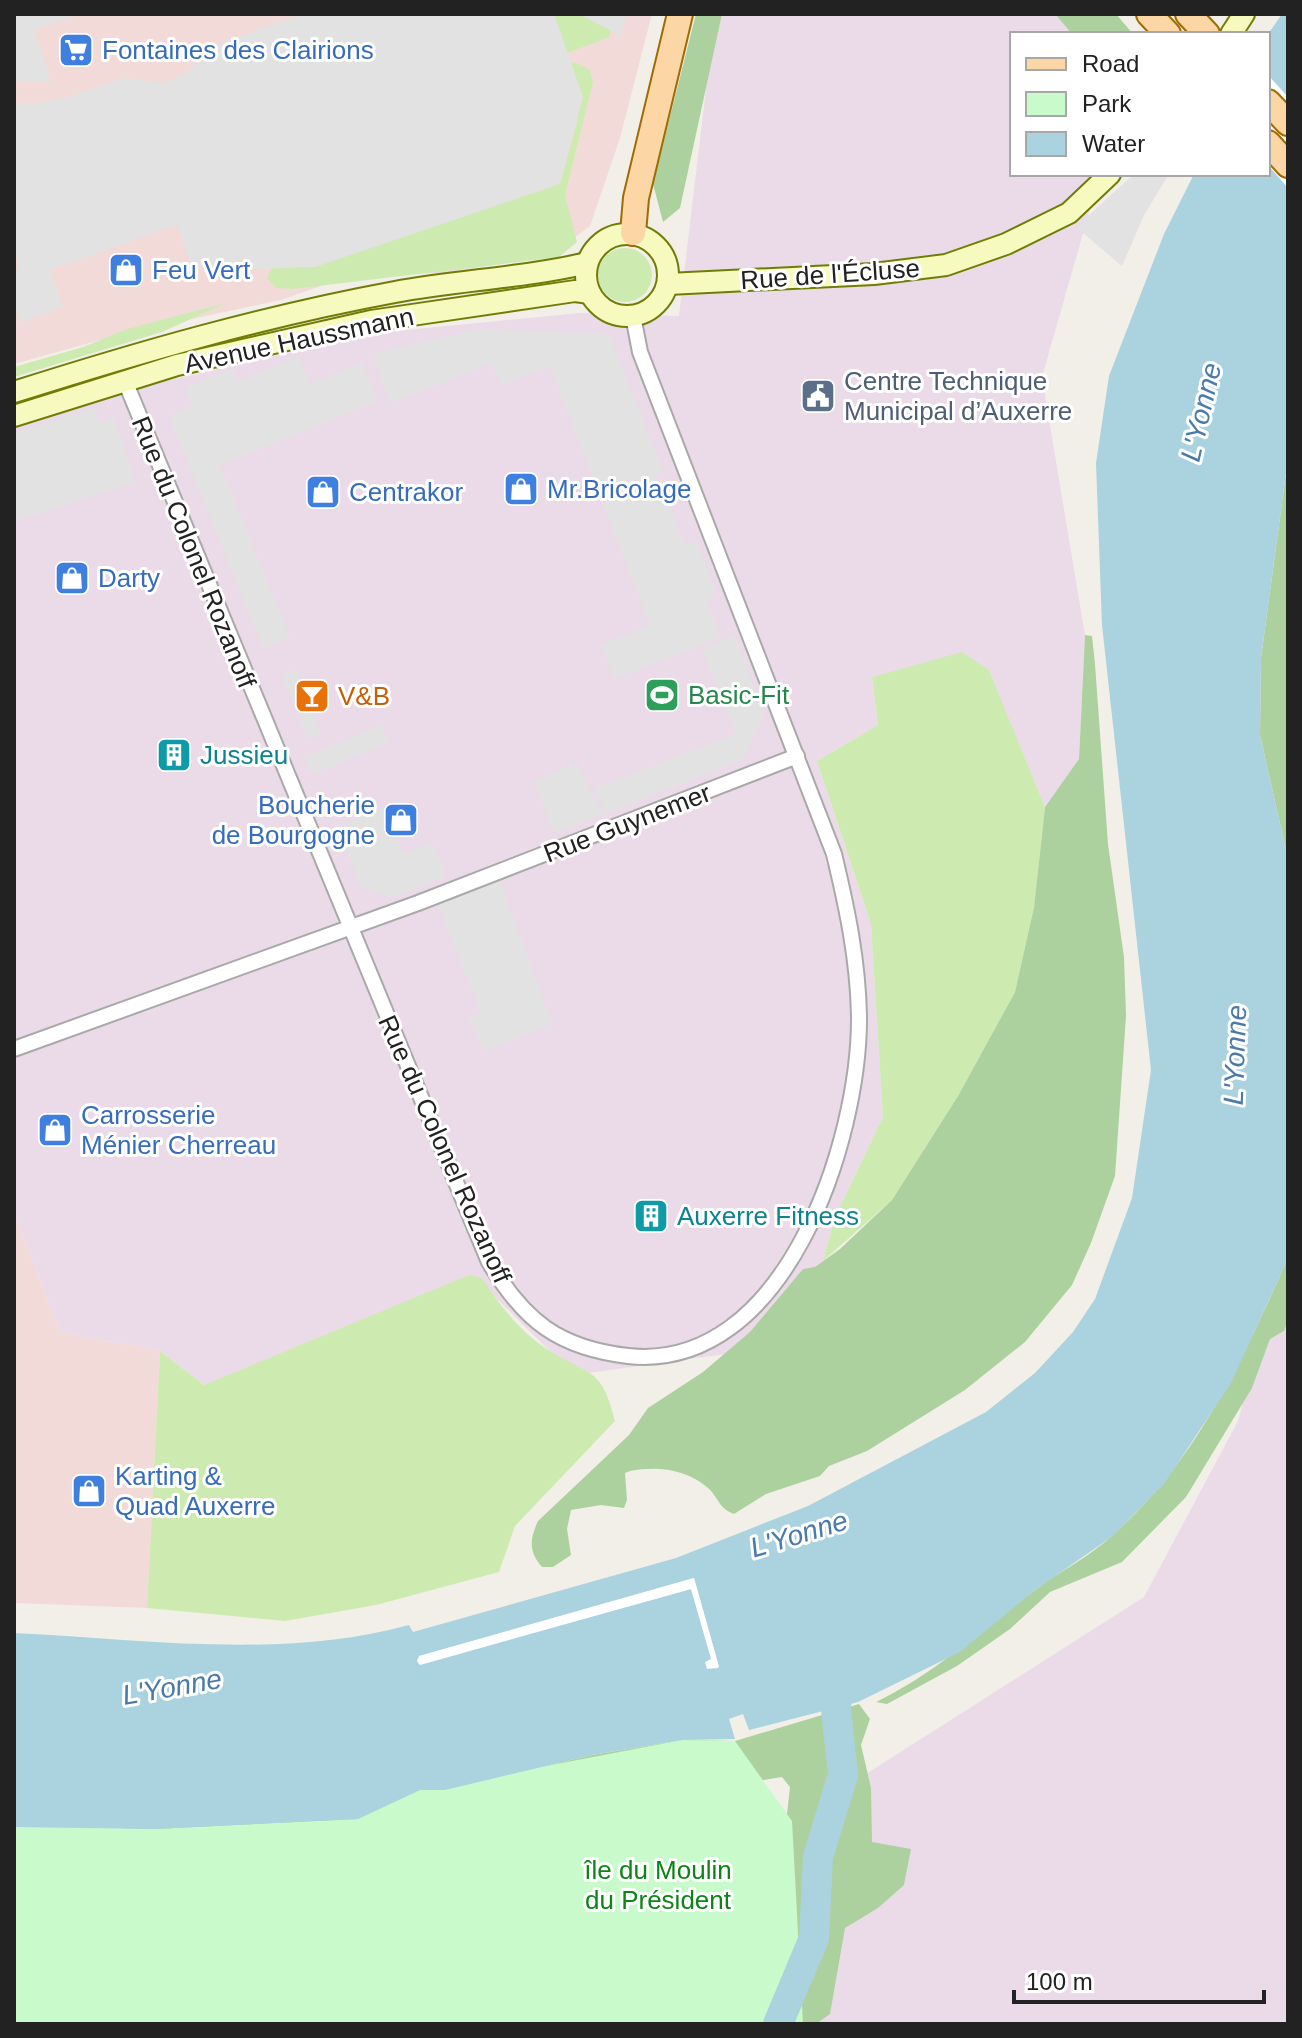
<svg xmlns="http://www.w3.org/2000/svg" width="1302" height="2038" viewBox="0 0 1302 2038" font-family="Arial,sans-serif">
  <rect width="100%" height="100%" fill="#f2efe9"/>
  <g fill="#f2dad9">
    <polygon points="14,14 652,14 620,138 590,226 550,256 446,273 380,274 327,284 281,300 122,334 14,364"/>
    <polygon points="14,1214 60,1332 160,1351 147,1608 14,1603"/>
  </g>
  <g fill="#ebdbe8">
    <polygon points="722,14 1055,14 1072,34 1012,34 1012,174 1100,174 1042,377 1085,635 1079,760 1045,807 989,671 962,653 872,677 878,725 817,761 871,924 883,1117 835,1217 823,1261 769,1348 574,1375 478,1280 204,1385 160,1351 60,1332 14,1214 14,427 148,385 375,333 580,313 679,316 708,72"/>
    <polygon points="1288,1233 1288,2024 801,2024 792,1821 1144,1597 1238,1421"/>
  </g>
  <g fill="#cdebb0">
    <polygon points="554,14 616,14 609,37 562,55 565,45"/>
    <polygon points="574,62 590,70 593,82 565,195 577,242 559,257 293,289 276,288 267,278 273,265 315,267 563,174 578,119 562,66"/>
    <circle cx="625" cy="275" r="27"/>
    <polygon points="226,303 162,332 14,377 14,367 83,347 127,329"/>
    <polygon points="962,652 989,670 1045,807 1034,907 1015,992 958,1096 892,1200 823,1261 835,1217 883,1117 871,924 817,761 878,725 872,677"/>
    <path d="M469 1275 482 1278C500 1306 521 1333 550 1351 590 1376 602 1367 615 1421L515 1526 499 1572 376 1605 285 1621 147 1608 160 1351 204 1385Z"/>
  </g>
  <g fill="#add19e">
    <polygon points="696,14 722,14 680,208 663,222 653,184"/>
    <polygon points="1055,14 1116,14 1133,34 1072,34"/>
    <polygon points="1288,458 1288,859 1260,735 1261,658"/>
    <path d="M1085 635 1092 636 1095 664 1108 844 1124 957 1126 1016 1115 1176 1091 1243 1072 1285 1025 1342 965 1390 867 1451 829 1466 820 1476 766 1494 734 1514C718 1508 719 1498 708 1488 685 1469 659 1466 630 1471L625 1473 627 1500 624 1508 601 1505 571 1510 567 1529 571 1555 553 1567H542C528 1551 530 1539 538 1521L629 1435 648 1408 703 1372 750 1332 803 1269 815 1267 840 1249 892 1200 958 1096 1015 992 1034 907 1045 807 1079 759Z"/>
    <path d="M1288 1258V1320L1284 1331 1270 1339 1252 1388 1186 1497 1122 1562 1050 1592 1010 1629 957 1666 887 1704 876 1702C936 1673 982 1630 1035 1590 1060 1571 1091 1556 1114 1534 1198 1459 1243 1358 1288 1258Z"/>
    <polygon points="859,1704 870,1719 861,1745 871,1788 872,1842 911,1849 904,1885 878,1908 845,1928 830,2014 816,2024 742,2024 780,1877 790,1787 782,1777 545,1815 354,1864 14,1827 358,1819 420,1790 445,1790 592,1755 682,1740 735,1741"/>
  </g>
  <polygon fill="#c8facc" points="682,1740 735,1741 792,1821 803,2024 14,2024 14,1825 155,1829 358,1819 420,1790"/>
  <g fill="#e2e2e2">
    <polygon points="14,14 80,14 34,30 51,81 14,82"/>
    <polygon points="304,14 554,14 583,97 560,184 315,267 219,270 210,262 192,268 177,225 50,270 63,307 21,322 14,306 14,277 19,265 14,250 14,103 40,103 71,96 123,78 164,83 183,75 222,42"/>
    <polygon points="579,14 626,14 621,36"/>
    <polygon points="1134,174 1169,174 1144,215 1122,266 1076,227"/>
    <polygon points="480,329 609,334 663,472 652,478 660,497 667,499 684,545 697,541 716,591 707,602 721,637 614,679 601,645 650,625 550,366 502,385 491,363 391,403 375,364 375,353"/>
    <polygon points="299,357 310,384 362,363 377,401 220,465 290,637 263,648 169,415 192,406 185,388 232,369 238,381"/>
    <polygon points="95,408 99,423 114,418 135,482 14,521 14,433"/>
    <polygon points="735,636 764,713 743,759 605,814 596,788 736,734 702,648"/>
    <polygon points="296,670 321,733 308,739 282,675"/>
    <polygon points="382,725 389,743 312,774 305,757"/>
    <polygon points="577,763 602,814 554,833 534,781"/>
    <polygon points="383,807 404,854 433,843 446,876 391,898 360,885 338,827"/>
    <polygon points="500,880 552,1024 485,1050 469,1018 481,1012 438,905"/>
  </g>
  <path fill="#aad3df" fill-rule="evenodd" d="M1282 14H1288V458L1261 658 1260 735 1288 859V1258L1231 1383 1164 1484 1113 1536 1035 1590 960 1652 858 1702 749 1730 743 1714 729 1719 735 1739 682 1740 592 1755 445 1790H420L358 1819 155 1829 14 1827V1633C144 1639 282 1660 409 1625L413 1632 676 1558 808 1506 986 1412 1035 1373 1073 1332 1095 1299 1132 1198 1151 1070 1102 625 1096 463 1109 376 1164 234 1194 174H1268V34ZM694 1578 719 1667 716 1669 691 1589 418 1664 420 1656Z"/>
  <g fill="#fff">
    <polygon points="1268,75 1288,97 1288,188 1268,165"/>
    <polygon points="694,1578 719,1667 716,1668 707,1669 705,1662 711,1659 691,1589 420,1665 417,1661 419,1656"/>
  </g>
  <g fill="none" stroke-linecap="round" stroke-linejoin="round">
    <polyline stroke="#aad3df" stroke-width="30" points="778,2024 814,1938 818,1857 843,1775 836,1709 838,1669"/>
    <g stroke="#a9a9a9" stroke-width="18">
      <g id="street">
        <path d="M125 381 489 1262C524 1321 559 1348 628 1356 785 1373 860 1140 859 1016 858 960 847 908 834 854L640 352 633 316"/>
        <polyline points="14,1049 418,903 797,756"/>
      </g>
    </g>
    <g stroke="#707d05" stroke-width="24">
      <g id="secondary">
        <polyline points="1231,34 1244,14"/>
        <circle cx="627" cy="275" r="41"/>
        <polyline points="668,284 874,274 946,265 1006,244 1069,213 1110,174"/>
        <path d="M14 392C140 352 265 316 395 292 459 280 524 278 587 263"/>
        <polyline points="14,416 177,365 371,321 575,291 590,293"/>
      </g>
    </g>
    <g stroke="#a06b00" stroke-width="28">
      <g id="primary">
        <polyline points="1149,14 1168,34"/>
        <polyline points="1188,14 1207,34"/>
        <polyline points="1268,102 1288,123"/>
        <polyline points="1268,143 1288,165"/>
        <polyline points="633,233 636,198 680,14"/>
      </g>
    </g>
    <use href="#street" stroke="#fff" stroke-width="14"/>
    <use href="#secondary" stroke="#f7fabf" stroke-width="20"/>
    <use href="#primary" stroke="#fcd6a4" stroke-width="24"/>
  </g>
  <defs>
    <g id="supermarket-square" transform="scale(1.8)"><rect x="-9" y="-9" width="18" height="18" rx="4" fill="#3f7fe0" stroke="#fff"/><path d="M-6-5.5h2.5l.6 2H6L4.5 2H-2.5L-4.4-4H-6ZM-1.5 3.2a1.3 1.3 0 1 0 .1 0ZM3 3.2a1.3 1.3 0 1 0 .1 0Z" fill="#fff"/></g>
    <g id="shop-square" transform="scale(1.8)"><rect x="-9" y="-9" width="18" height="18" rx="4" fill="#3f7fe0" stroke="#fff"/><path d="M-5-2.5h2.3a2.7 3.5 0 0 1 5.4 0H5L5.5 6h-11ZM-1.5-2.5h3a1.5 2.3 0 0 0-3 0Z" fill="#fff"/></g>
    <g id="civic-square" transform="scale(1.8)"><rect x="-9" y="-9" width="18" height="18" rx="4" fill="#5c6f8a" stroke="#fff"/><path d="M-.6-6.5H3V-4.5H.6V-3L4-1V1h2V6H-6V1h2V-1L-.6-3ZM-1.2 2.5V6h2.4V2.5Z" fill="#fff"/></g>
    <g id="stadium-square" transform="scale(1.8)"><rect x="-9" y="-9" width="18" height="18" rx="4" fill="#2e9e5b" stroke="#fff"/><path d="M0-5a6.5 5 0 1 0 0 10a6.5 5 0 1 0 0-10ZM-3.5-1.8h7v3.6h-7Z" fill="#fff"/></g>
    <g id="bar-square" transform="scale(1.8)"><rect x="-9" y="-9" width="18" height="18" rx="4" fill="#e8710a" stroke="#fff"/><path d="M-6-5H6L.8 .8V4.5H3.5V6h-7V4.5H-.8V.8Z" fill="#fff"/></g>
    <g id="building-square" transform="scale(1.8)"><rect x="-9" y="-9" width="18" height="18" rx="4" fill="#0f9aa8" stroke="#fff"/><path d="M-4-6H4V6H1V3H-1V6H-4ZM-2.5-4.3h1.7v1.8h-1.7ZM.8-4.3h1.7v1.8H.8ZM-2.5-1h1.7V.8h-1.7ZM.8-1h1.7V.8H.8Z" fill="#fff"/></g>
  </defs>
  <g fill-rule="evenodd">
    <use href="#supermarket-square" x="76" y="50"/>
    <use href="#shop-square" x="126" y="270"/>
    <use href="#civic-square" x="818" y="396"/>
    <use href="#shop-square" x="521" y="489"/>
    <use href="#shop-square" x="323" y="492"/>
    <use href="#shop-square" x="72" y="578"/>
    <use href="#stadium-square" x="662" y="695"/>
    <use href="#bar-square" x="312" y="696"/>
    <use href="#building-square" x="174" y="755"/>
    <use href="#shop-square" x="401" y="820"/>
    <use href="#shop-square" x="55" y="1130"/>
    <use href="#building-square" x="651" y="1216"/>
    <use href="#shop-square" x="89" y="1491"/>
  </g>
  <g text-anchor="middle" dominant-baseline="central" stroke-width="6" stroke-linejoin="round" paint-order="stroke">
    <g font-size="26" fill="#366cbe" stroke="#fff" text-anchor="start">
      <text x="102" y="50">Fontaines des Clairions</text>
      <text x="152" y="270">Feu Vert</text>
      <text x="547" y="489">Mr.Bricolage</text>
      <text x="349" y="492">Centrakor</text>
      <text x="98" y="578">Darty</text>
      <text x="375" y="805" text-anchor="end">Boucherie<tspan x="375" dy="30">de Bourgogne</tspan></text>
      <text x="81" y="1115">Carrosserie<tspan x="81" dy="30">Ménier Cherreau</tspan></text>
      <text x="115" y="1476">Karting &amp;<tspan x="115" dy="30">Quad Auxerre</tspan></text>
    </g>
    <g font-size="26" fill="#222" stroke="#fff">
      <text transform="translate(830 274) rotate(-4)">Rue de l'Écluse</text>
      <text transform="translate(299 340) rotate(-12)">Avenue Haussmann</text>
      <text transform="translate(194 552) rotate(68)">Rue du Colonel Rozanoff</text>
      <text transform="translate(627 823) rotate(-21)">Rue Guynemer</text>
      <text transform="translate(445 1149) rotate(66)">Rue du Colonel Rozanoff</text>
    </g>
    <g font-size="26" fill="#4e5e75" stroke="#fff" text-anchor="start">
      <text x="844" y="381">Centre Technique<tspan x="844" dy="30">Municipal d’Auxerre</tspan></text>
    </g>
    <g font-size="26" fill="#27864d" stroke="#fff" text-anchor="start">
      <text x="688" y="695">Basic-Fit</text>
    </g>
    <g font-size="26" fill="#c56008" stroke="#fff" text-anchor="start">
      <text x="338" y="696">V&amp;B</text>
    </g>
    <g font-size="26" fill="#0d838f" stroke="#fff" text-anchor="start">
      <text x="200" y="755">Jussieu</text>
      <text x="677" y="1216">Auxerre Fitness</text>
    </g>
    <g font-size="26" fill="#0c8416" stroke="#fff">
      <text x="658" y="1870">île du Moulin<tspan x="658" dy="30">du Président</tspan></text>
    </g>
    <g font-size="28" font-style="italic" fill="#4a7aab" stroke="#fff">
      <text transform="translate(1201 412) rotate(-77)">L'Yonne</text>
      <text transform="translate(1235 1055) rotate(-88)">L'Yonne</text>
      <text transform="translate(799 1534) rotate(-17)">L'Yonne</text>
      <text transform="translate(172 1687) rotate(-10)">L'Yonne</text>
    </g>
  </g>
  <rect width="1302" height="2038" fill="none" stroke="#222222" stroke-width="32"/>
  <rect x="1010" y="32" width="260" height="144" fill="#ffffff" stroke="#a7a7a7" stroke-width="2"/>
  <rect x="1026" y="58" width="40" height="12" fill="#fcd6a4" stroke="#a7a7a7" stroke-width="2"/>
  <text x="1082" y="72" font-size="24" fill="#222222">Road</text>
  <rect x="1026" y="92" width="40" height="24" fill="#c8facc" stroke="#a7a7a7" stroke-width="2"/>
  <text x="1082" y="112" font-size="24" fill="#222222">Park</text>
  <rect x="1026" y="132" width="40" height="24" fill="#aad3df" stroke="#a7a7a7" stroke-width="2"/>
  <text x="1082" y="152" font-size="24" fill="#222222">Water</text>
  <path d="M1014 1990v12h250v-12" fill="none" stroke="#222222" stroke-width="4"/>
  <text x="1026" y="1990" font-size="24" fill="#222222" stroke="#ffffff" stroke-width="6" paint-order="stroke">100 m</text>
</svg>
